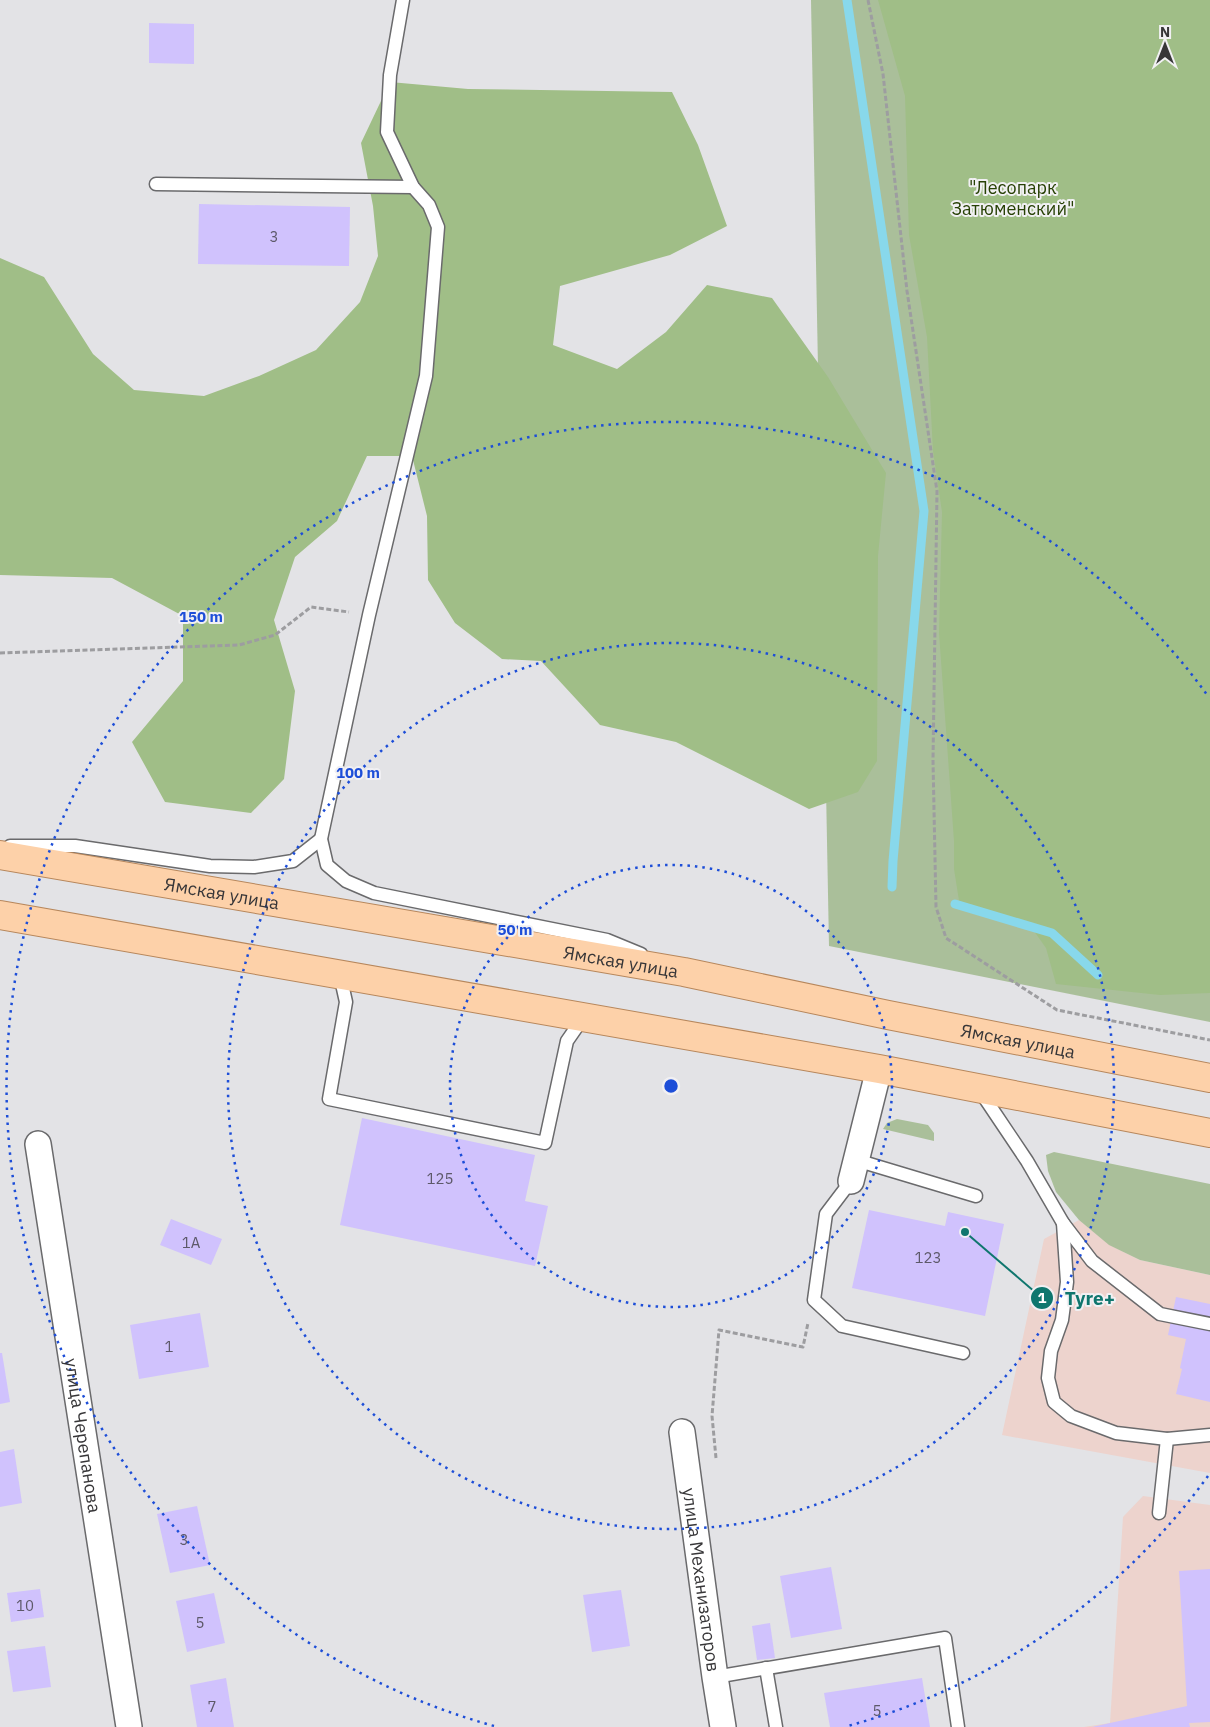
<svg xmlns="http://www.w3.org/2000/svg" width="1210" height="1727" viewBox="0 0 1210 1727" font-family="'IBM Plex Sans',sans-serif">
  <rect width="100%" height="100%" fill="#e3e3e6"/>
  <g fill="#edd3cd">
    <polygon points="1079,1220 1110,1245 1140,1260 1210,1275 1210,1473 1002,1435 1044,1239"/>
    <polygon points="1143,1496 1210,1505 1210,1727 1084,1727 1110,1723 1123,1517"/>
  </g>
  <g fill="#aabf9a">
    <polygon points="811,0 1210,0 1210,1022 829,946"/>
    <polygon points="897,1119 928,1125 934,1133 934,1141 883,1129 887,1123"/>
    <polygon points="1054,1152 1210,1184 1210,1275 1140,1260 1109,1245 1079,1220 1056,1192 1048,1171 1046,1155"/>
  </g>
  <g fill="#a0be87">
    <polygon points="878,0 1210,0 1210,993 1160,995 1056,984 1046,948 1029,924 960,907 954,869 954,841 939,633 942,512 933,451 927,337 909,235 905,96"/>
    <polygon points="390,82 468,89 672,92 698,145 727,226 670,255 560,286 553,345 617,369 666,332 707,285 772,298 828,377 886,473 878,556 877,761 858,792 809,809 676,742 600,725 541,661 502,659 455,623 428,580 427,516 412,456 367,456 337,521 295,557 274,620 295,691 284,779 251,813 165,802 132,742 183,681 183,616 112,578 0,575 0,258 44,277 93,354 134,390 204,396 259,376 316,350 360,302 378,256 373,206 361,143"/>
  </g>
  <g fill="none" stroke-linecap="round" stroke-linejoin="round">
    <g stroke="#88d8eb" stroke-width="9">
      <polyline points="847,0 924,511 893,861 892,887"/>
      <polyline points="955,904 1052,933 1098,975"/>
    </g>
  </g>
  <g fill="#d0c2fd">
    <polygon points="149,23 194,24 194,64 149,63"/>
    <polygon points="199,204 350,207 349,266 198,264"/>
    <polygon points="362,1118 535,1155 525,1201 548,1206 535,1266 340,1225"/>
    <polygon points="869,1210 945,1226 948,1212 1004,1224 985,1316 852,1288"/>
    <polygon points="171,1219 222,1239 211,1265 160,1245"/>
    <polygon points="1176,1297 1210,1304 1210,1402 1176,1394 1182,1369 1180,1368 1186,1339 1168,1335"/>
    <polygon points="200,1313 209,1367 139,1379 130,1325"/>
    <polygon points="0,1353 2,1353 10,1402 0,1404"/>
    <polygon points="14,1449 22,1503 0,1507 0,1452"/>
    <polygon points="197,1506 210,1565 170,1573 157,1514"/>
    <polygon points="831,1567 842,1629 791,1638 780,1576"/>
    <polygon points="1210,1569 1210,1722 1189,1723 1190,1727 1092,1727 1187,1706 1179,1571"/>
    <polygon points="40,1589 44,1617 11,1622 7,1593"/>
    <polygon points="621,1590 630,1646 592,1652 583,1595"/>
    <polygon points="214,1593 225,1643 187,1652 176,1601"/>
    <polygon points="770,1623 775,1658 757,1660 752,1626"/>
    <polygon points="45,1646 51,1687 13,1692 7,1651"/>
    <polygon points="226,1678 234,1727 197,1727 190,1685"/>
    <polygon points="922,1678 930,1727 830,1727 824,1693"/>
  </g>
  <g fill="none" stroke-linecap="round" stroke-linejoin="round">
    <g stroke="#6a6a6c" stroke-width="15">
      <g id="lane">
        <polyline points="403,0 390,75 387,132 413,187 429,205 438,227 426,376 369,615 321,839 327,865 346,881 374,893 607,940 641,954"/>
        <polyline points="156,184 413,187"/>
        <polyline points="10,846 75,846 210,866 254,867 293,861 321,839"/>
        <polyline points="340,975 346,1002 329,1099 545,1143 567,1041 583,1018"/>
        <polyline points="980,1091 1027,1161 1063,1223 1092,1261 1160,1314 1210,1324"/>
        <polyline points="856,1160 976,1196"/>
        <polyline points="851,1181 826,1214 814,1300 842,1326 963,1353"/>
        <polyline points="1063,1223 1067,1282 1062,1320 1051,1351 1048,1378 1054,1402 1071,1416 1116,1433 1167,1439 1210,1435"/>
        <polyline points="1159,1513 1167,1439"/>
        <polyline points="766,1668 776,1727"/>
        <polyline points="715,1677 945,1638 958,1727"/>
      </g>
    </g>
    <g stroke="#6a6a6c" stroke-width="28">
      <g id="street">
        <path id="s1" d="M38 1144 129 1727"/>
        <polyline points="851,1181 879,1069"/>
        <path id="s2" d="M682 1432 715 1677 723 1727"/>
      </g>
    </g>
    <g stroke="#b7875c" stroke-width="30">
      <g id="primary">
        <path id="s3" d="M0 855 684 972 888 1015 1210 1078"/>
        <polyline points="0,915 879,1069 1210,1133"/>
      </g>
    </g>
    <g stroke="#9d9da0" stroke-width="3" stroke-dasharray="5 2.5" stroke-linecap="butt">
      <polyline points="868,0 883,74 907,291 937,491 933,760 936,907 946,938 1057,1010 1210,1040"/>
      <polyline points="0,653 239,645 275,635 311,607 349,612"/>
      <polyline points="716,1458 712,1416 719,1330 803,1347 808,1323"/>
    </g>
    <use href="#lane" stroke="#fff" stroke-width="12"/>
    <use href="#street" stroke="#fff" stroke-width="25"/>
    <use href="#primary" stroke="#fdd1a9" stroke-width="28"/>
  </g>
  <g fill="none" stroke="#1d4ed8" stroke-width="2.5" stroke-dasharray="2.5 5">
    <circle cx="671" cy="1086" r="221"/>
    <circle cx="671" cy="1086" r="443"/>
    <path d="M1208 1476A664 664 0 0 1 848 1726M494 1726A664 664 0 1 1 1208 696"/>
  </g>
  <g text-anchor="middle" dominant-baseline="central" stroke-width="4" stroke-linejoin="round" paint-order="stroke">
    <g font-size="15" fill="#5d5969">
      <text x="274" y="236">3</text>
      <text x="440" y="1178">125</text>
      <text x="191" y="1242">1А</text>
      <text x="928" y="1257">123</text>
      <text x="169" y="1346">1</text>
      <text x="184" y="1539">3</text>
      <text x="25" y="1605">10</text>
      <text x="200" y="1622">5</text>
      <text x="212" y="1706">7</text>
      <text x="877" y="1710">5</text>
    </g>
    <g font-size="18" fill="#274105" stroke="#f1f0f3">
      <text x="1013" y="187">"Лесопарк<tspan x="1013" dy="21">Затюменский"</tspan></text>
    </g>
    <g font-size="18" fill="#373638" stroke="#f1f0f3">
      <text stroke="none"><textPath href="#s3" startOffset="225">Ямская улица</textPath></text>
      <text stroke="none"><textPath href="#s3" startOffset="630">Ямская улица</textPath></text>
      <text stroke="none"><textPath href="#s3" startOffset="1035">Ямская улица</textPath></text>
      <text stroke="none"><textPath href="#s1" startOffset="295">улица Черепанова</textPath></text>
      <text stroke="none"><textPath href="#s2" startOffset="149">улица Механизаторов</textPath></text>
    </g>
  </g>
  <circle cx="671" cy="1086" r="8" fill="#1d4ed8" stroke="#f1f0f3" stroke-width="2.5"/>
  <g font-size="15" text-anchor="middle" font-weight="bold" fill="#1d4ed8" stroke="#f1f0f3" stroke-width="4" stroke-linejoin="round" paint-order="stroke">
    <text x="201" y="622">150 m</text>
    <text x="358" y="778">100 m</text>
    <text x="515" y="935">50 m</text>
  </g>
  <path fill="none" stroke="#0f766e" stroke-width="2" d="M965 1232L1042 1298"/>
  <g fill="#0f766e" stroke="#f1f0f3" stroke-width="2">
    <circle cx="965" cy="1232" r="5"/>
    <circle cx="1042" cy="1298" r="12"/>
  </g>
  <g font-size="15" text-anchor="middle" font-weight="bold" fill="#fff">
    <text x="1042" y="1303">1</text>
  </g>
  <g font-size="19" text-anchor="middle" font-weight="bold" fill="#0f766e" stroke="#f1f0f3" stroke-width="4" stroke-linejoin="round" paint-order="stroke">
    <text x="1090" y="1305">Tyre+</text>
  </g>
  <g transform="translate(1165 45)" stroke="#f1f0f3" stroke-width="4" paint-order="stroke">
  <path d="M0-4L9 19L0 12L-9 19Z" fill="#373638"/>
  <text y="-8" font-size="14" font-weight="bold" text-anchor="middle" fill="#373638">N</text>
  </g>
</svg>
